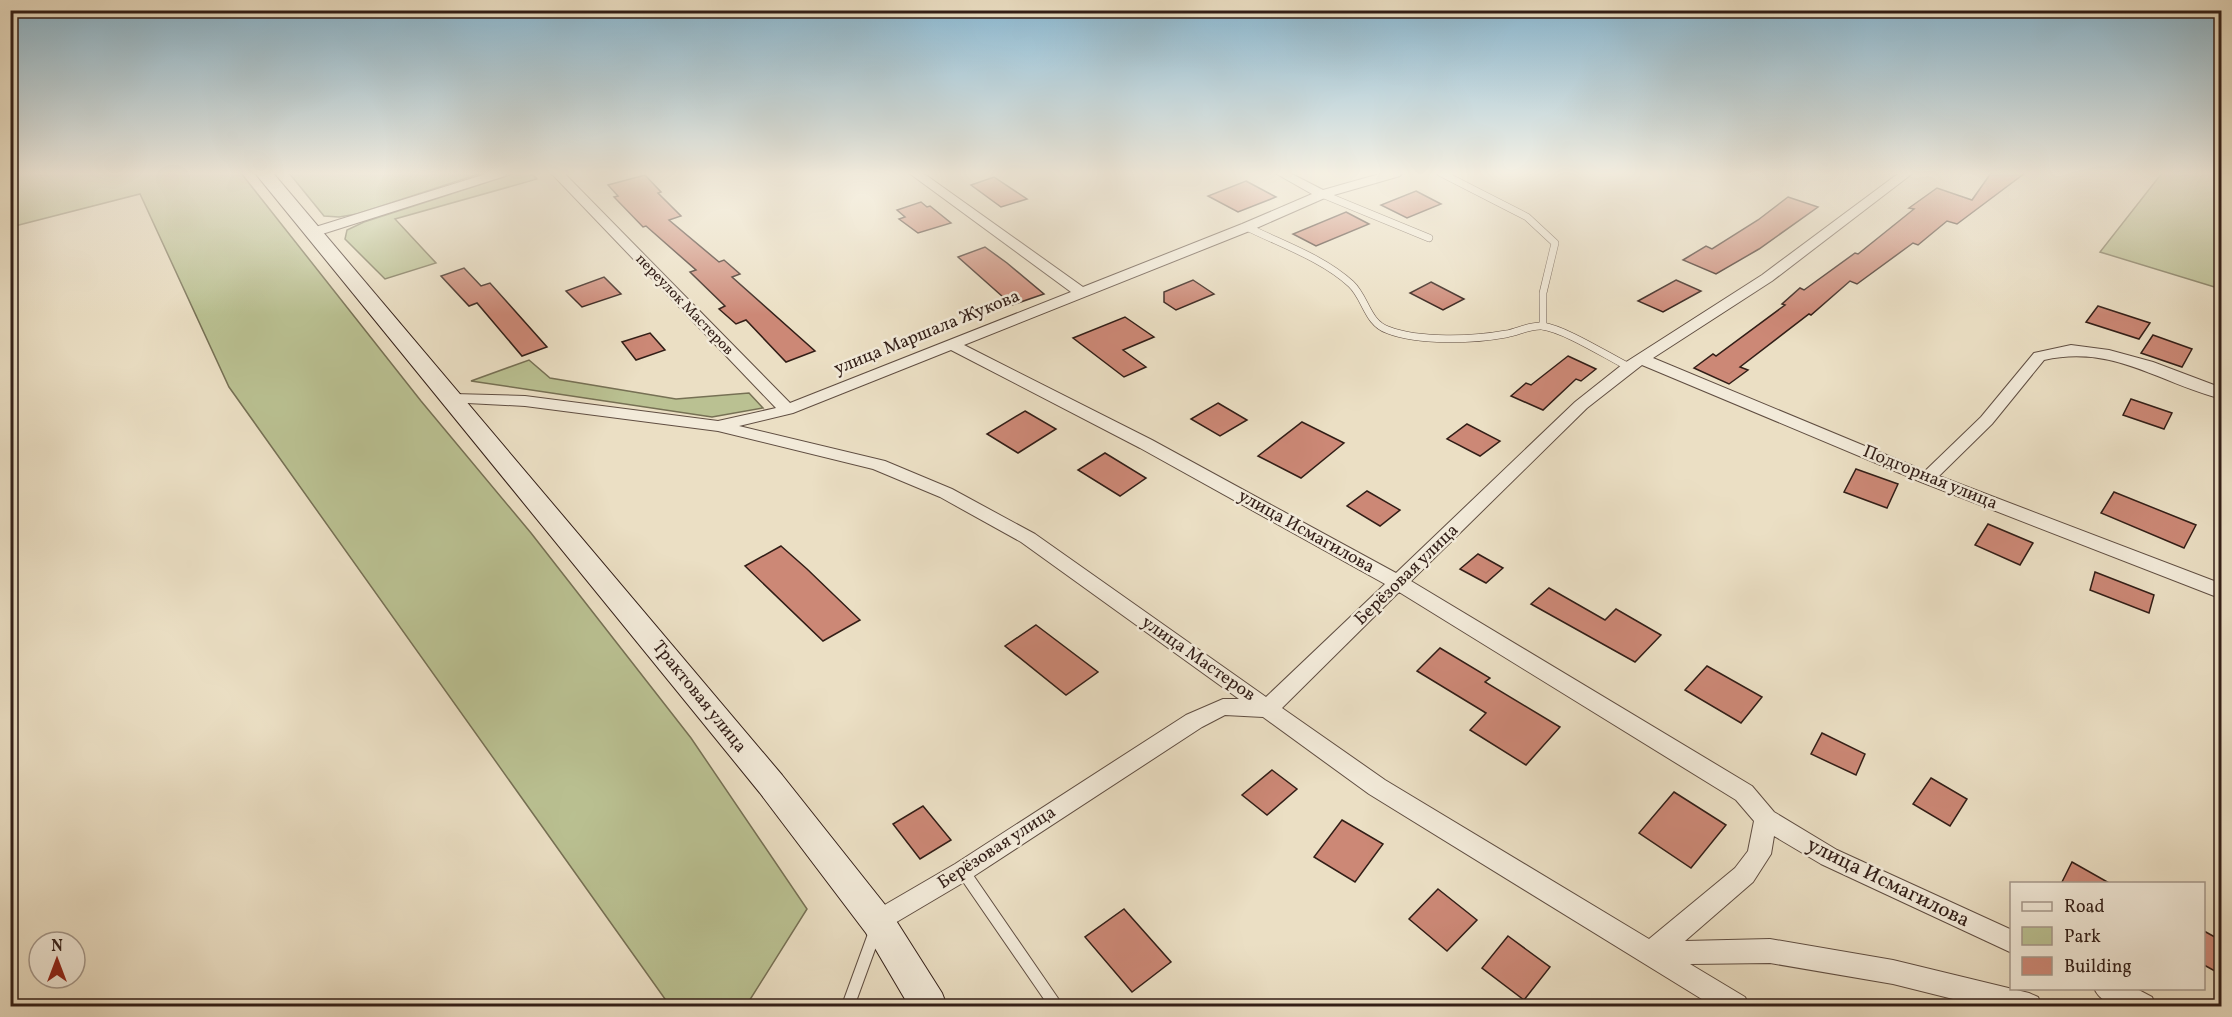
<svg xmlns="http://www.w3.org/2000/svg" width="2232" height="1017" viewBox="0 0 2232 1017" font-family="Vollkorn,serif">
  <rect width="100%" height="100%" fill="#ebdfc4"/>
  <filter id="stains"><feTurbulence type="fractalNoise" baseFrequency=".00333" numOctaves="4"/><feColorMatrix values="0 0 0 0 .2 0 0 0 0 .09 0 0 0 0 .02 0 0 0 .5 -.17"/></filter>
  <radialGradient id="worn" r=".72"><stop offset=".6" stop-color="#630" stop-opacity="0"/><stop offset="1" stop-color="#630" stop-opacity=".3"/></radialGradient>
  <g fill="#bac192" stroke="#767054" stroke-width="1.5">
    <polygon points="11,173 241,173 421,401 531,533 691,738 807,909 746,1006 670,1006 229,387 140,194 11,227"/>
    <polygon points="289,173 482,173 357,214 339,217 324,216"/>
    <polygon points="516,173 531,173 537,179 395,219 436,263 385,279 345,239 347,230 364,222"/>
    <polygon points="2162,173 2221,173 2221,289 2100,252"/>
    <polygon points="529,360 550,378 676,399 749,393 763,408 712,417 471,381"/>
  </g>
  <g fill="#cc8876" stroke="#321e17" stroke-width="1.5">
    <polygon points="1991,173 2025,173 1957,224 1947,221 1918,245 1913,243 1857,284 1850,281 1811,315 1809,314 1740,367 1748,370 1729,384 1694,368 1713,354 1716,356 1785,305 1782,304 1800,288 1804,290 1855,253 1858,254 1914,209 1909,208 1937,188 1972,200"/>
    <polygon points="645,175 661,192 658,193 681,216 669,220 719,262 724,260 740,274 732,277 815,351 786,362 746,320 736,324 719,309 725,306 690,272 696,270 646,226 643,227 614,197 618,196 608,185"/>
    <polygon points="994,177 1027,199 1001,207 971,185"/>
    <polygon points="1246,181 1276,197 1238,212 1208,196"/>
    <polygon points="1416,191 1441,204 1407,218 1381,205"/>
    <polygon points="1788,197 1818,207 1759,249 1716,274 1683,260 1706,246 1712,249 1758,220"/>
    <polygon points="921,202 927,207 930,206 951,223 918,233 899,219 905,217 897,210"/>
    <polygon points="1346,212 1369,224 1316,246 1293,234"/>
    <polygon points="985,247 1007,263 1044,294 1012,305 958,257"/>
    <polygon points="464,268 481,286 490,283 547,347 522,356 477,303 469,306 441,276"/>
    <polygon points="604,277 621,294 582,307 566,291"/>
    <polygon points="1193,280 1214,294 1176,310 1164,302 1164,292"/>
    <polygon points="1676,280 1701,291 1663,312 1638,301"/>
    <polygon points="1431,282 1464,299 1443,310 1410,293"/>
    <polygon points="2098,306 2150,323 2139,339 2086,322"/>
    <polygon points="1125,317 1154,337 1123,350 1146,367 1124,377 1073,338"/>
    <polygon points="650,333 665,350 636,360 622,342"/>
    <polygon points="2153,335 2192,349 2182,367 2141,353"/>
    <polygon points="1568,356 1596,369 1581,381 1576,379 1543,410 1511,396 1526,383 1531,385"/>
    <polygon points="2131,399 2172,413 2164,429 2123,415"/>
    <polygon points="1218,403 1247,420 1220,436 1191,419"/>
    <polygon points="1025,411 1056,429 1018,453 987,434"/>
    <polygon points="1302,422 1344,443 1301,478 1258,456"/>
    <polygon points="1467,424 1500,441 1480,456 1447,439"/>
    <polygon points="1105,453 1146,478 1120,496 1078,470"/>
    <polygon points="1856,469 1898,484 1887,508 1844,492"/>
    <polygon points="1367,491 1400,510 1380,526 1347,506"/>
    <polygon points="2114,492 2196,525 2184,548 2101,513"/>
    <polygon points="1988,524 2033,543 2020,565 1975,545"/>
    <polygon points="781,546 807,569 860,620 823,641 745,566"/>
    <polygon points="1478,554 1503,568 1486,583 1460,569"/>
    <polygon points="2095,572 2154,595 2149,613 2090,590"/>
    <polygon points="1549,588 1605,620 1616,609 1661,635 1635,662 1531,604"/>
    <polygon points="1036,625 1098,672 1066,695 1005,646"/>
    <polygon points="1440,648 1490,678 1485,682 1560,727 1526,765 1470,730 1486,713 1417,671"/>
    <polygon points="1707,666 1762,697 1741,723 1685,690"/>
    <polygon points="1822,733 1865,754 1856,775 1811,754"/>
    <polygon points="1272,770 1297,789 1267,815 1242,795"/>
    <polygon points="1931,778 1967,799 1950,826 1913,804"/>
    <polygon points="1674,792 1726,825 1691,868 1639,833"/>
    <polygon points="923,806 951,840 920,859 893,824"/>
    <polygon points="1342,820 1383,844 1355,882 1314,857"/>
    <polygon points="2072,862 2111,884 2061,884"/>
    <polygon points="1438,889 1477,920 1447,951 1409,919"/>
    <polygon points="1124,909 1171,962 1132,992 1085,937"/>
    <polygon points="2204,931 2222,941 2222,975 2204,965"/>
    <polygon points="1508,936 1550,967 1524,1000 1482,968"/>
  </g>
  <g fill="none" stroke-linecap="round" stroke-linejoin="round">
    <g stroke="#604e42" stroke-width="8">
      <g id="service-far1">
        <polyline points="1441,173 1527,217 1555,243 1543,293 1543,326"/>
        <polyline points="1322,194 1429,238"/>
        <path d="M1247 227C1281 244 1323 258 1351 284 1366 298 1367 323 1388 330 1419 342 1473 340 1506 334 1518 332 1530 325 1542 326 1565 329 1607 356 1629 367"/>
      </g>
    </g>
    <g stroke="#604e42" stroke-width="14">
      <g id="service">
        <polyline points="963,871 1056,1006"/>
        <polyline points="848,1006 875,932"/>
      </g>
    </g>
    <g stroke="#604e42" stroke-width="2">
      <g id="minor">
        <polygon points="489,173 507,173 505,176 319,235 314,236 307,232 309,229"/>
        <path d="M551 173H564L790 403 1071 292 909 173H923L1083 287 1242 224 1312 194 1275 173H1290L1323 190 1383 173H1402L1400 176 1327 197 1252 230 964 345 1152 440 1396 573 1575 402 1623 364 1762 275 1899 173H1913L1772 281 1653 358 1925 471 1981 417 2034 353 2071 345 2109 350 2153 362 2222 388V399C2159 383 2113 344 2044 360L1992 424 1939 476 2222 584V599L1921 482 1642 365 1587 408 1411 581 1752 786 1774 812 1837 850 2012 930V953L1821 864 1774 836 1771 854 1753 882 1685 941 1770 939 1893 960 2029 993 2038 997 2042 1006H1981L1893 984 1770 963 1690 964 1745 997 1749 1006H1713L1369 794 1263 717 1225 715 1202 727 971 878 878 933 869 930 866 922 869 914 955 864 1186 715 1223 699H1239L1021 542 940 497 873 469 718 431 525 406 448 402 446 399 454 394 525 396 718 421 776 408ZM951 350 1140 448 1385 584 1266 697 1035 534 952 489 885 461 739 426 793 413ZM1399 592 1736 800 1754 821 1748 851 1735 868 1649 939 1385 780 1282 708Z"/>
        <path d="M2094 988H2135L2152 997 2156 1006C2136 1008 2104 1011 2094 988Z"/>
      </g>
    </g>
    <g stroke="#321e17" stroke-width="2">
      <polygon id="secondary" points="255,173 273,173 782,775 890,911 942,993 947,1006 909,1006 866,933 760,793"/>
    </g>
    <use href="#service-far1" stroke="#f2ead9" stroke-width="7"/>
    <use href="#service" stroke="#f2ead9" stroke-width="12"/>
    <use href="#minor" fill="#f2ead9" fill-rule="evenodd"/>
    <use href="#secondary" fill="#f2ead9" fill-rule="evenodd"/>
  </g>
  <linearGradient id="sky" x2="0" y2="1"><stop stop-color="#88b8d3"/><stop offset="0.55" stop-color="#f6f1e4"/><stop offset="1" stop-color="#f6f1e4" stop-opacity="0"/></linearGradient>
  <rect width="2232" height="315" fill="url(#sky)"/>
  <g text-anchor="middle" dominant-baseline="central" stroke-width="5" stroke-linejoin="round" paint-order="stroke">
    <g font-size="15" fill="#321e17" stroke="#f2ead9">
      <text transform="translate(684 305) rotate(46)">переулок Мастеров</text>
    </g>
    <g font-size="18" fill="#321e17" stroke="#f2ead9">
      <text transform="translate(927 333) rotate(-22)">улица Маршала Жукова</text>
      <text transform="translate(1930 478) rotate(22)">Подгорная улица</text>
      <text transform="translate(1306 532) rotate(29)">улица Исмагилова</text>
      <text transform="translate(1407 575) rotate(-44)">Берёзовая улица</text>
      <text transform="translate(1198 659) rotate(35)">улица Мастеров</text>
      <text transform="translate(699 697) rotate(51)">Трактовая улица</text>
      <text transform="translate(997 848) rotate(-33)">Берёзовая улица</text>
    </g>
    <g font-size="21" fill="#321e17" stroke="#f2ead9">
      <text transform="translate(1888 883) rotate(26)">улица Исмагилова</text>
    </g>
  </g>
  <rect width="2232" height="1017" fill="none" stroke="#ebdfc4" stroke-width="36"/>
  <rect x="12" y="12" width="2208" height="993" fill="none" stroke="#321e17" stroke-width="3"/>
  <rect x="18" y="18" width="2196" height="981" fill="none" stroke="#321e17" stroke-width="1.5"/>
  <rect x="2010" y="882" width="195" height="108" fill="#f2ead9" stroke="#a5988b" stroke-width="1.5"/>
  <rect x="2022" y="902" width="30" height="9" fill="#f2ead9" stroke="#a5988b" stroke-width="1.5"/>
  <text x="2064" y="912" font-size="18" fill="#321e17">Road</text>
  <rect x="2022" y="927" width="30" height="18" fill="#bac192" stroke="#a5988b" stroke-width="1.5"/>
  <text x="2064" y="942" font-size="18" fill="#321e17">Park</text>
  <rect x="2022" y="957" width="30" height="18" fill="#cc8876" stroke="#a5988b" stroke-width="1.5"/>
  <text x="2064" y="972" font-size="18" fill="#321e17">Building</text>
  <g transform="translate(57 960)"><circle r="28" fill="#f2ead9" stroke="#a5988b" stroke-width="1.5"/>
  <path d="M0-4.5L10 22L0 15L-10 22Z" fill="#8f2418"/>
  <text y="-9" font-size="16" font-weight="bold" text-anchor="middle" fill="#321e17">N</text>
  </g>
  <rect width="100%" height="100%" filter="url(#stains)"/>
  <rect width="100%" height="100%" fill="url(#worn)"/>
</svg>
